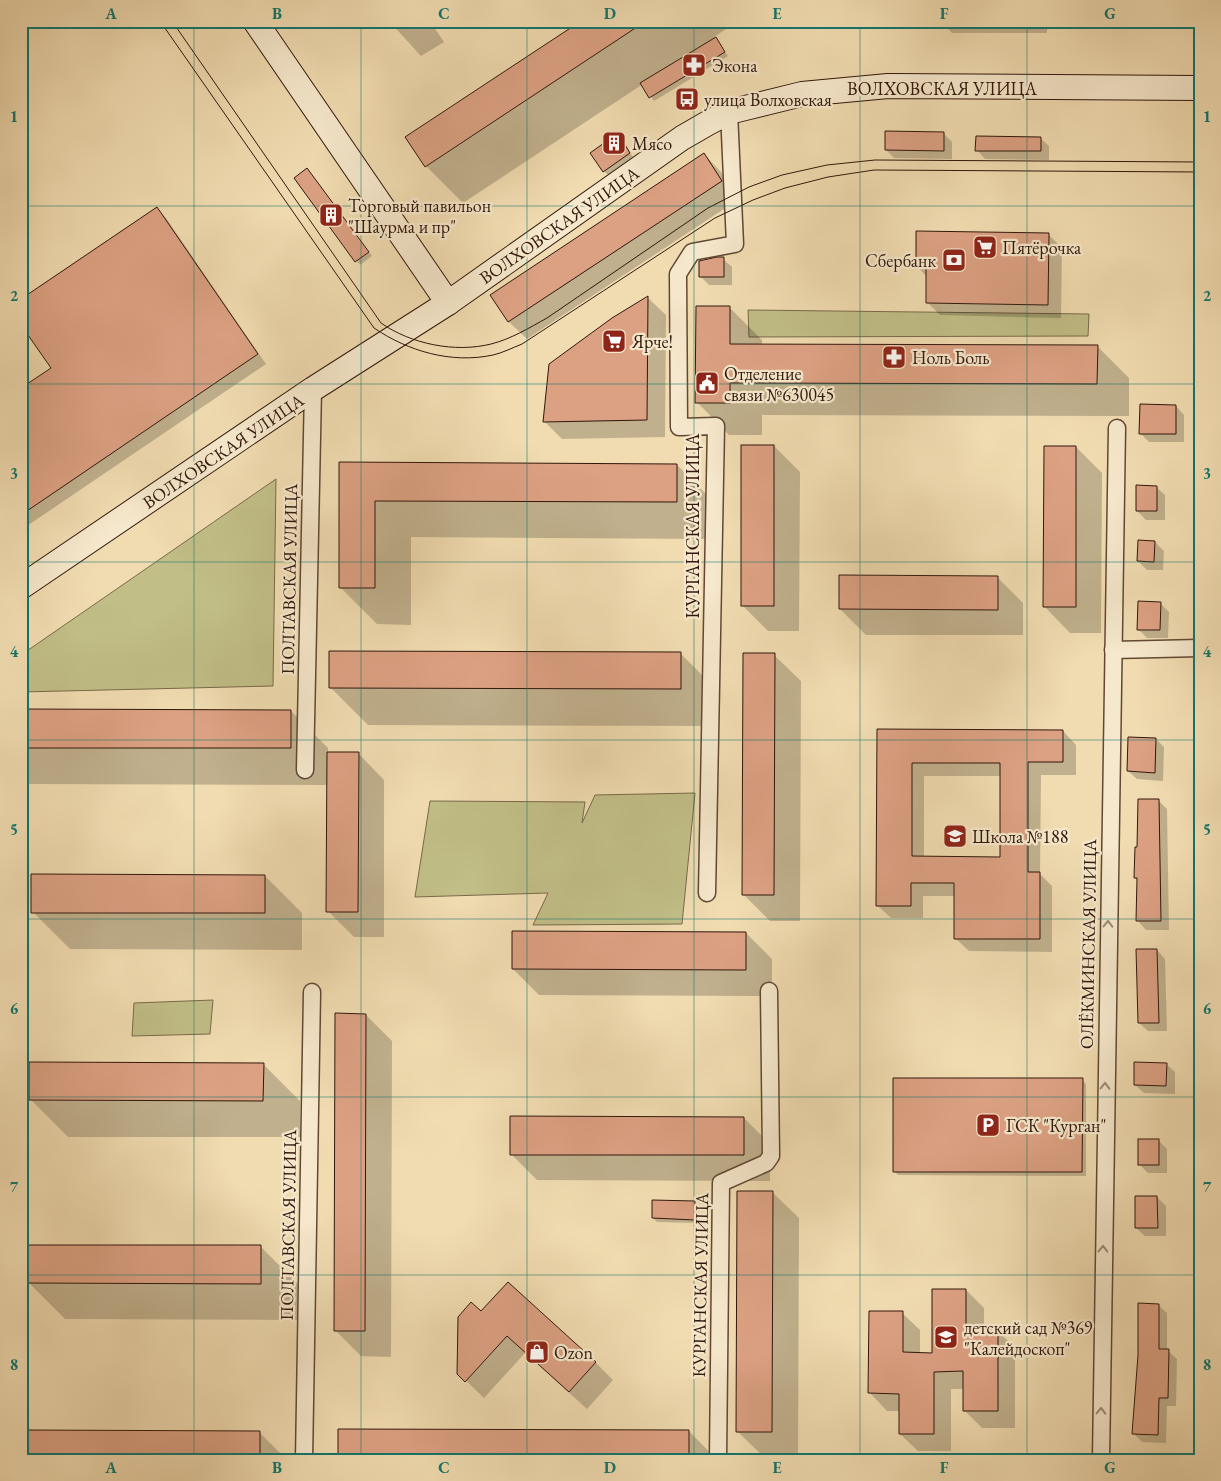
<svg xmlns="http://www.w3.org/2000/svg" width="1221" height="1481" viewBox="0 0 1221 1481" font-family="'EB Garamond',serif">
  <rect width="100%" height="100%" fill="#f1dcb1"/>
  <filter id="stains"><feTurbulence type="fractalNoise" baseFrequency=".004" numOctaves="4"/><feColorMatrix values="0 0 0 0 .2 0 0 0 0 .09 0 0 0 0 .02 0 0 0 .5 -.17"/></filter>
  <radialGradient id="worn" r=".72"><stop offset=".6" stop-color="#630" stop-opacity="0"/><stop offset="1" stop-color="#630" stop-opacity=".3"/></radialGradient>
  <g fill="#c1be87" stroke="#796a4a">
    <polygon points="748,310 1089,314 1088,336 749,337"/>
    <polygon points="276,479 273,686 21,692 21,655"/>
    <polygon points="695,793 682,924 533,925 548,893 415,897 430,801 585,802 582,823 595,795"/>
    <polygon points="213,1000 210,1034 132,1036 134,1003"/>
  </g>
  <g fill="#0003" fill-rule="evenodd">
    <polygon points="389,21 430,21 444,42 421,56"/>
    <polygon points="583,21 738,21 714,37 728,56 654,101 643,84 463,203 426,166"/>
    <polygon points="760,21 803,21 802,28 770,28"/>
    <polygon points="941,21 1047,21 1047,33 952,33"/>
    <polygon points="943,133 952,142 952,159 894,158 886,150"/>
    <polygon points="618,135 633,157 608,175 604,171"/>
    <polygon points="1040,138 1049,146 1049,160 985,159 977,150"/>
    <polygon points="704,154 721,172 739,199 527,339 509,322 491,295"/>
    <polygon points="310,174 372,256 360,265 296,178"/>
    <polygon points="157,209 166,218 266,364 21,530 21,390 52,369"/>
    <polygon points="1049,235 1062,248 1061,318 940,315 927,302 927,277 917,266"/>
    <polygon points="723,259 732,267 732,285 709,285 700,276"/>
    <polygon points="648,298 666,315 665,437 562,439 544,421 613,319"/>
    <polygon points="729,307 762,340 762,345 1097,346 1129,378 1129,416 762,415 762,435 729,435 697,402"/>
    <polygon points="1176,406 1184,415 1184,442 1149,442 1140,433"/>
    <polygon points="774,446 800,472 799,631 768,631 742,605"/>
    <polygon points="1076,447 1102,473 1101,633 1070,633 1044,606"/>
    <polygon points="340,464 677,465 714,502 714,539 411,537 411,625 377,624 340,587"/>
    <polygon points="1156,487 1165,495 1165,520 1146,520 1137,511"/>
    <polygon points="1155,542 1164,551 1163,570 1147,570 1138,561"/>
    <polygon points="997,577 1023,603 1023,635 866,635 840,609"/>
    <polygon points="1160,603 1169,612 1168,638 1147,638 1138,629"/>
    <polygon points="680,653 717,690 717,726 368,725 331,688"/>
    <polygon points="774,655 801,681 800,921 770,921 744,895"/>
    <polygon points="21,710 291,711 328,748 328,753 358,753 384,780 384,937 354,937 328,911 328,785 28,784 28,872 21,872"/>
    <path d="M878 731H1063L1076 745V775H1041L1040 874 1052 886V952L969 951 955 938V896H923V918H891L877 905ZM924 776H1001V858H924Z"/>
    <polygon points="1156,739 1164,747 1163,781 1137,779 1128,771"/>
    <polygon points="1158,800 1167,809 1169,930 1146,930 1138,921 1138,881 1135,878 1139,848"/>
    <polygon points="265,876 302,913 302,950 70,949 33,912"/>
    <polygon points="746,933 772,959 772,996 539,995 513,969"/>
    <polygon points="1157,950 1165,959 1167,1031 1148,1031 1139,1023"/>
    <polygon points="21,1010 25,1014 25,1189 21,1189"/>
    <polygon points="366,1015 392,1041 391,1357 361,1356 335,1330"/>
    <polygon points="263,1064 300,1101 300,1137 68,1137 31,1100"/>
    <polygon points="1166,1064 1175,1072 1175,1094 1144,1093 1135,1085"/>
    <polygon points="1082,1080 1086,1084 1086,1176 898,1175 894,1171"/>
    <polygon points="744,1118 770,1144 770,1181 537,1180 511,1154"/>
    <polygon points="1158,1140 1167,1149 1167,1173 1148,1173 1139,1164"/>
    <polygon points="772,1192 799,1218 798,1457 764,1457 737,1431"/>
    <polygon points="1157,1197 1166,1206 1166,1236 1145,1236 1136,1228"/>
    <polygon points="695,1203 699,1207 698,1223 657,1222 653,1218"/>
    <polygon points="261,1247 298,1284 298,1320 65,1319 28,1282"/>
    <polygon points="966,1290 984,1308 984,1330 998,1331 1015,1348 1015,1428 982,1428 964,1410 964,1389 951,1389 951,1451 918,1451 900,1434 900,1411 887,1411 870,1393 902,1313 920,1330 920,1354 933,1354"/>
    <polygon points="1158,1305 1167,1313 1167,1350 1177,1359 1176,1406 1167,1406 1166,1443 1142,1442 1134,1434"/>
    <polygon points="481,1313 595,1362 613,1380 587,1409 525,1353 484,1398 458,1373"/>
    <polygon points="689,1431 717,1460 339,1460"/>
    <polygon points="259,1432 287,1460 27,1460"/>
  </g>
  <g fill="#dca183" stroke="#31170c" fill-rule="evenodd">
    <polygon points="581,21 646,21 425,167 405,137"/>
    <polygon points="716,37 725,52 649,98 640,83"/>
    <polygon points="885,131 944,132 944,151 885,150"/>
    <polygon points="618,133 630,153 603,172 590,153"/>
    <polygon points="976,136 1041,137 1041,151 975,151"/>
    <polygon points="704,153 722,181 508,322 490,295"/>
    <polygon points="307,168 369,252 355,262 294,178"/>
    <polygon points="157,207 258,354 21,515 21,388 51,368 21,325 21,299"/>
    <polygon points="916,231 1049,233 1048,305 926,303 926,267 916,267"/>
    <polygon points="717,257 724,257 724,277 699,277 699,261"/>
    <polygon points="648,296 647,420 543,422 549,364 612,318"/>
    <polygon points="696,306 730,306 730,344 1098,345 1097,384 730,383 730,403 695,403"/>
    <polygon points="1140,404 1176,405 1176,434 1139,434"/>
    <rect x="741" y="445" width="33" height="161"/>
    <polygon points="1044,446 1076,446 1076,607 1043,607"/>
    <polygon points="339,462 677,464 677,502 375,501 375,588 339,588"/>
    <polygon points="1136,485 1157,486 1157,511 1136,511"/>
    <polygon points="1138,540 1155,541 1154,562 1137,561"/>
    <polygon points="839,575 998,576 998,610 839,609"/>
    <polygon points="1138,601 1161,602 1160,630 1137,630"/>
    <polygon points="329,651 681,652 681,689 329,688"/>
    <polygon points="743,653 775,653 774,895 742,895"/>
    <polygon points="21,709 291,710 291,748 21,748"/>
    <path d="M877 729 1063 730V762H1028V872H1040V939H954V883H911V906H876ZM912 763H1000V857L912 856Z"/>
    <polygon points="1128,737 1156,738 1155,773 1127,771"/>
    <polygon points="327,752 359,752 358,912 326,912"/>
    <polygon points="1138,799 1159,799 1161,921 1136,921 1137,878 1134,878 1135,847 1137,847"/>
    <polygon points="31,874 265,875 265,913 31,913"/>
    <polygon points="512,931 746,932 746,970 512,969"/>
    <polygon points="1136,949 1157,949 1159,1023 1138,1023"/>
    <polygon points="335,1013 366,1014 365,1331 334,1331"/>
    <polygon points="29,1062 264,1063 263,1101 29,1100"/>
    <polygon points="1134,1062 1167,1063 1166,1086 1134,1085"/>
    <polygon points="893,1078 1083,1078 1082,1172 893,1172"/>
    <polygon points="510,1116 744,1117 744,1155 510,1155"/>
    <rect x="1138" y="1139" width="21" height="26"/>
    <polygon points="737,1191 773,1191 772,1432 736,1432"/>
    <polygon points="1135,1196 1157,1196 1158,1228 1135,1228"/>
    <polygon points="652,1200 695,1201 695,1220 652,1218"/>
    <polygon points="27,1245 261,1245 261,1284 27,1283"/>
    <polygon points="508,1282 596,1362 569,1392 507,1336 465,1382 457,1374 458,1317 471,1302 481,1311"/>
    <polygon points="932,1289 966,1289 966,1329 998,1329 998,1411 963,1411 963,1371 934,1372 934,1434 899,1434 899,1394 868,1393 869,1311 903,1311 903,1352 932,1353"/>
    <polygon points="1138,1303 1159,1304 1159,1349 1169,1349 1168,1398 1159,1398 1158,1435 1132,1434 1138,1355"/>
    <polygon points="338,1429 689,1430 689,1460 338,1460"/>
    <polygon points="26,1430 260,1431 260,1460 26,1460"/>
  </g>
  <g fill="none" stroke-linecap="round" stroke-linejoin="round">
    <g stroke="#614835" stroke-width="19">
      <g id="street">
        <polyline points="1113,650 1200,648"/>
        <polyline points="305,770 313,389"/>
        <polyline points="707,893 716,426 679,427 678,274 692,252 735,244 729,112"/>
        <polyline points="304,1460 312,992"/>
        <polyline points="718,1460 721,1183 766,1163 771,1156 769,991"/>
        <polyline points="1101,1460 1117,428"/>
      </g>
    </g>
    <g stroke="#31170c" stroke-width="26">
      <g id="secondary">
        <polyline points="255,21 448,303"/>
        <polyline points="21,587 313,389 448,303 682,138 708,123 729,112 802,94 888,86 1200,88"/>
      </g>
    </g>
    <use href="#street" stroke="#f6e8cc" stroke-width="16"/>
    <use href="#secondary" stroke="#f6e8cc" stroke-width="24"/>
    <g stroke="#31170c" stroke-width="1">
      <path d="M160 21 374 328C408 351 451 364 493 355 502 353 512 348 522 344L715 218 753 200 785 188 828 177 874 170 1200 172"/>
      <path d="M172 21 381 323C411 344 455 353 491 344 511 339 529 328 547 318L708 208 749 187 782 175 827 165 875 160 1200 162"/>
    </g>
  </g>
  <defs><path id="oneway-chevron" d="M-2-3.5L2.5 0L-2 3.5" fill="none" stroke-width="1.6" stroke-linecap="round" stroke-linejoin="round" transform="scale(1.25)"/></defs>
  <g stroke="#9d8a76">
    <use href="#oneway-chevron" transform="translate(1108 924) rotate(-89)"/>
    <use href="#oneway-chevron" transform="translate(1105 1086) rotate(-89)"/>
    <use href="#oneway-chevron" transform="translate(1103 1249) rotate(-89)"/>
    <use href="#oneway-chevron" transform="translate(1101 1411) rotate(-89)"/>
  </g>
  <path fill="none" stroke="#0f766e" stroke-width="1" stroke-opacity="0.55" d="M194 21V1460M361 21V1460M527 21V1460M694 21V1460M860 21V1460M1027 21V1460M21 206H1200M21 384H1200M21 562H1200M21 740H1200M21 919H1200M21 1097H1200M21 1275H1200"/>
  <defs>
    <g id="pharmacy-square" transform="scale(1.25)"><rect x="-9" y="-9" width="18" height="18" rx="4" fill="#8f2418" stroke="#f6e8cc"/><path d="M-2-6h4v4h4v4h-4v4h-4v-4h-4v-4h4Z" fill="#fff"/></g>
    <g id="bus-square" transform="scale(1.25)"><rect x="-9" y="-9" width="18" height="18" rx="4" fill="#8f2418" stroke="#f6e8cc"/><path d="M-5-6H5V4H4V6H2V4H-2V6H-4V4H-5ZM-3.5-4V0h7V-4ZM-3.5 1.2v1.5H-2V1.2ZM2 1.2v1.5H3.5V1.2Z" fill="#fff"/></g>
    <g id="building-square" transform="scale(1.25)"><rect x="-9" y="-9" width="18" height="18" rx="4" fill="#8f2418" stroke="#f6e8cc"/><path d="M-4-6H4V6H1V3H-1V6H-4ZM-2.5-4.3h1.7v1.8h-1.7ZM.8-4.3h1.7v1.8H.8ZM-2.5-1h1.7V.8h-1.7ZM.8-1h1.7V.8H.8Z" fill="#fff"/></g>
    <g id="supermarket-square" transform="scale(1.25)"><rect x="-9" y="-9" width="18" height="18" rx="4" fill="#8f2418" stroke="#f6e8cc"/><path d="M-6-5.5h2.5l.6 2H6L4.5 2H-2.5L-4.4-4H-6ZM-1.5 3.2a1.3 1.3 0 1 0 .1 0ZM3 3.2a1.3 1.3 0 1 0 .1 0Z" fill="#fff"/></g>
    <g id="bank-square" transform="scale(1.25)"><rect x="-9" y="-9" width="18" height="18" rx="4" fill="#8f2418" stroke="#f6e8cc"/><path d="M-6-4H6V4H-6ZM0-2.3a2.3 2.3 0 1 0 0 4.6a2.3 2.3 0 1 0 0-4.6Z" fill="#fff"/></g>
    <g id="civic-square" transform="scale(1.25)"><rect x="-9" y="-9" width="18" height="18" rx="4" fill="#8f2418" stroke="#f6e8cc"/><path d="M-.6-6.5H3V-4.5H.6V-3L4-1V1h2V6H-6V1h2V-1L-.6-3ZM-1.2 2.5V6h2.4V2.5Z" fill="#fff"/></g>
    <g id="school-square" transform="scale(1.25)"><rect x="-9" y="-9" width="18" height="18" rx="4" fill="#8f2418" stroke="#f6e8cc"/><path d="M0-5L7-2L0 1L-7-2ZM-4 1L0 2.5L4 1V4Q0 6-4 4Z" fill="#fff"/></g>
    <g id="parking-square" transform="scale(1.25)"><rect x="-9" y="-9" width="18" height="18" rx="4" fill="#8f2418" stroke="#f6e8cc"/><path d="M-3.5-5.5H1a3.5 3.5 0 0 1 0 7H-1V5.5H-3.5ZM-1-3.4V-.6H.8a1.4 1.4 0 0 0 0-2.8Z" fill="#fff"/></g>
    <g id="shop-square" transform="scale(1.25)"><rect x="-9" y="-9" width="18" height="18" rx="4" fill="#8f2418" stroke="#f6e8cc"/><path d="M-5-2.5h2.3a2.7 3.5 0 0 1 5.4 0H5L5.5 6h-11ZM-1.5-2.5h3a1.5 2.3 0 0 0-3 0Z" fill="#fff"/></g>
  </defs>
  <g fill-rule="evenodd">
    <use href="#pharmacy-square" x="694" y="65"/>
    <use href="#bus-square" x="687" y="99"/>
    <use href="#building-square" x="614" y="143"/>
    <use href="#building-square" x="331" y="215"/>
    <use href="#supermarket-square" x="985" y="247"/>
    <use href="#bank-square" x="954" y="260"/>
    <use href="#supermarket-square" x="614" y="341"/>
    <use href="#pharmacy-square" x="894" y="357"/>
    <use href="#civic-square" x="707" y="383"/>
    <use href="#school-square" x="955" y="836"/>
    <use href="#parking-square" x="988" y="1125"/>
    <use href="#school-square" x="946" y="1337"/>
    <use href="#shop-square" x="537" y="1352"/>
  </g>
  <g text-anchor="middle" dominant-baseline="central" stroke-width="4.5" stroke-linejoin="round" paint-order="stroke">
    <g font-size="18" fill="#31170c" stroke="#f6e8cc" text-anchor="start">
      <text x="712" y="65">Экона</text>
      <text x="704" y="99">улица Волховская</text>
      <text x="632" y="143">Мясо</text>
      <text x="348" y="205">Торговый павильон<tspan x="348" dy="21">"Шаурма и пр"</tspan></text>
      <text x="1002" y="247">Пятёрочка</text>
      <text x="936" y="260" text-anchor="end">Сбербанк</text>
      <text x="632" y="341">Ярче!</text>
      <text x="912" y="357">Ноль Боль</text>
      <text x="724" y="373">Отделение<tspan x="724" dy="21">связи №630045</tspan></text>
      <text x="972" y="836">Школа №188</text>
      <text x="1006" y="1125">ГСК "Курган"</text>
      <text x="964" y="1327">детский сад №369<tspan x="964" dy="21">"Калейдоскоп"</tspan></text>
      <text x="554" y="1352">Ozon</text>
    </g>
    <g font-size="18" fill="#31170c" stroke="#f6e8cc">
      <text x="942" y="88">ВОЛХОВСКАЯ УЛИЦА</text>
      <text transform="translate(559 225) rotate(-35)">ВОЛХОВСКАЯ УЛИЦА</text>
      <text transform="translate(223 451) rotate(-34)">ВОЛХОВСКАЯ УЛИЦА</text>
      <text transform="translate(692 526) rotate(-90)">КУРГАНСКАЯ УЛИЦА</text>
      <text transform="translate(289 579) rotate(-89)">ПОЛТАВСКАЯ УЛИЦА</text>
      <text transform="translate(1088 944) rotate(-89)">ОЛЁКМИНСКАЯ УЛИЦА</text>
      <text transform="translate(288 1225) rotate(-89)">ПОЛТАВСКАЯ УЛИЦА</text>
      <text transform="translate(700 1285) rotate(-89)">КУРГАНСКАЯ УЛИЦА</text>
    </g>
  </g>
  <rect width="1221" height="1481" fill="none" stroke="#f1dcb1" stroke-width="55"/>
  <rect x="28" y="28" width="1166" height="1426" fill="none" stroke="#0f766e" stroke-width="2"/>
  <g font-size="16" text-anchor="middle" font-weight="bold" fill="#0f766e">
    <text x="111" y="19">A</text>
    <text x="277" y="19">B</text>
    <text x="444" y="19">C</text>
    <text x="610" y="19">D</text>
    <text x="777" y="19">E</text>
    <text x="944" y="19">F</text>
    <text x="1110" y="19">G</text>
    <text x="14" y="122">1</text>
    <text x="1207" y="122">1</text>
    <text x="14" y="301">2</text>
    <text x="1207" y="301">2</text>
    <text x="14" y="479">3</text>
    <text x="1207" y="479">3</text>
    <text x="14" y="657">4</text>
    <text x="1207" y="657">4</text>
    <text x="14" y="835">5</text>
    <text x="1207" y="835">5</text>
    <text x="14" y="1014">6</text>
    <text x="1207" y="1014">6</text>
    <text x="14" y="1192">7</text>
    <text x="1207" y="1192">7</text>
    <text x="14" y="1370">8</text>
    <text x="1207" y="1370">8</text>
    <text x="111" y="1473">A</text>
    <text x="277" y="1473">B</text>
    <text x="444" y="1473">C</text>
    <text x="610" y="1473">D</text>
    <text x="777" y="1473">E</text>
    <text x="944" y="1473">F</text>
    <text x="1110" y="1473">G</text>
  </g>
  <rect width="100%" height="100%" filter="url(#stains)"/>
  <rect width="100%" height="100%" fill="url(#worn)"/>
</svg>
